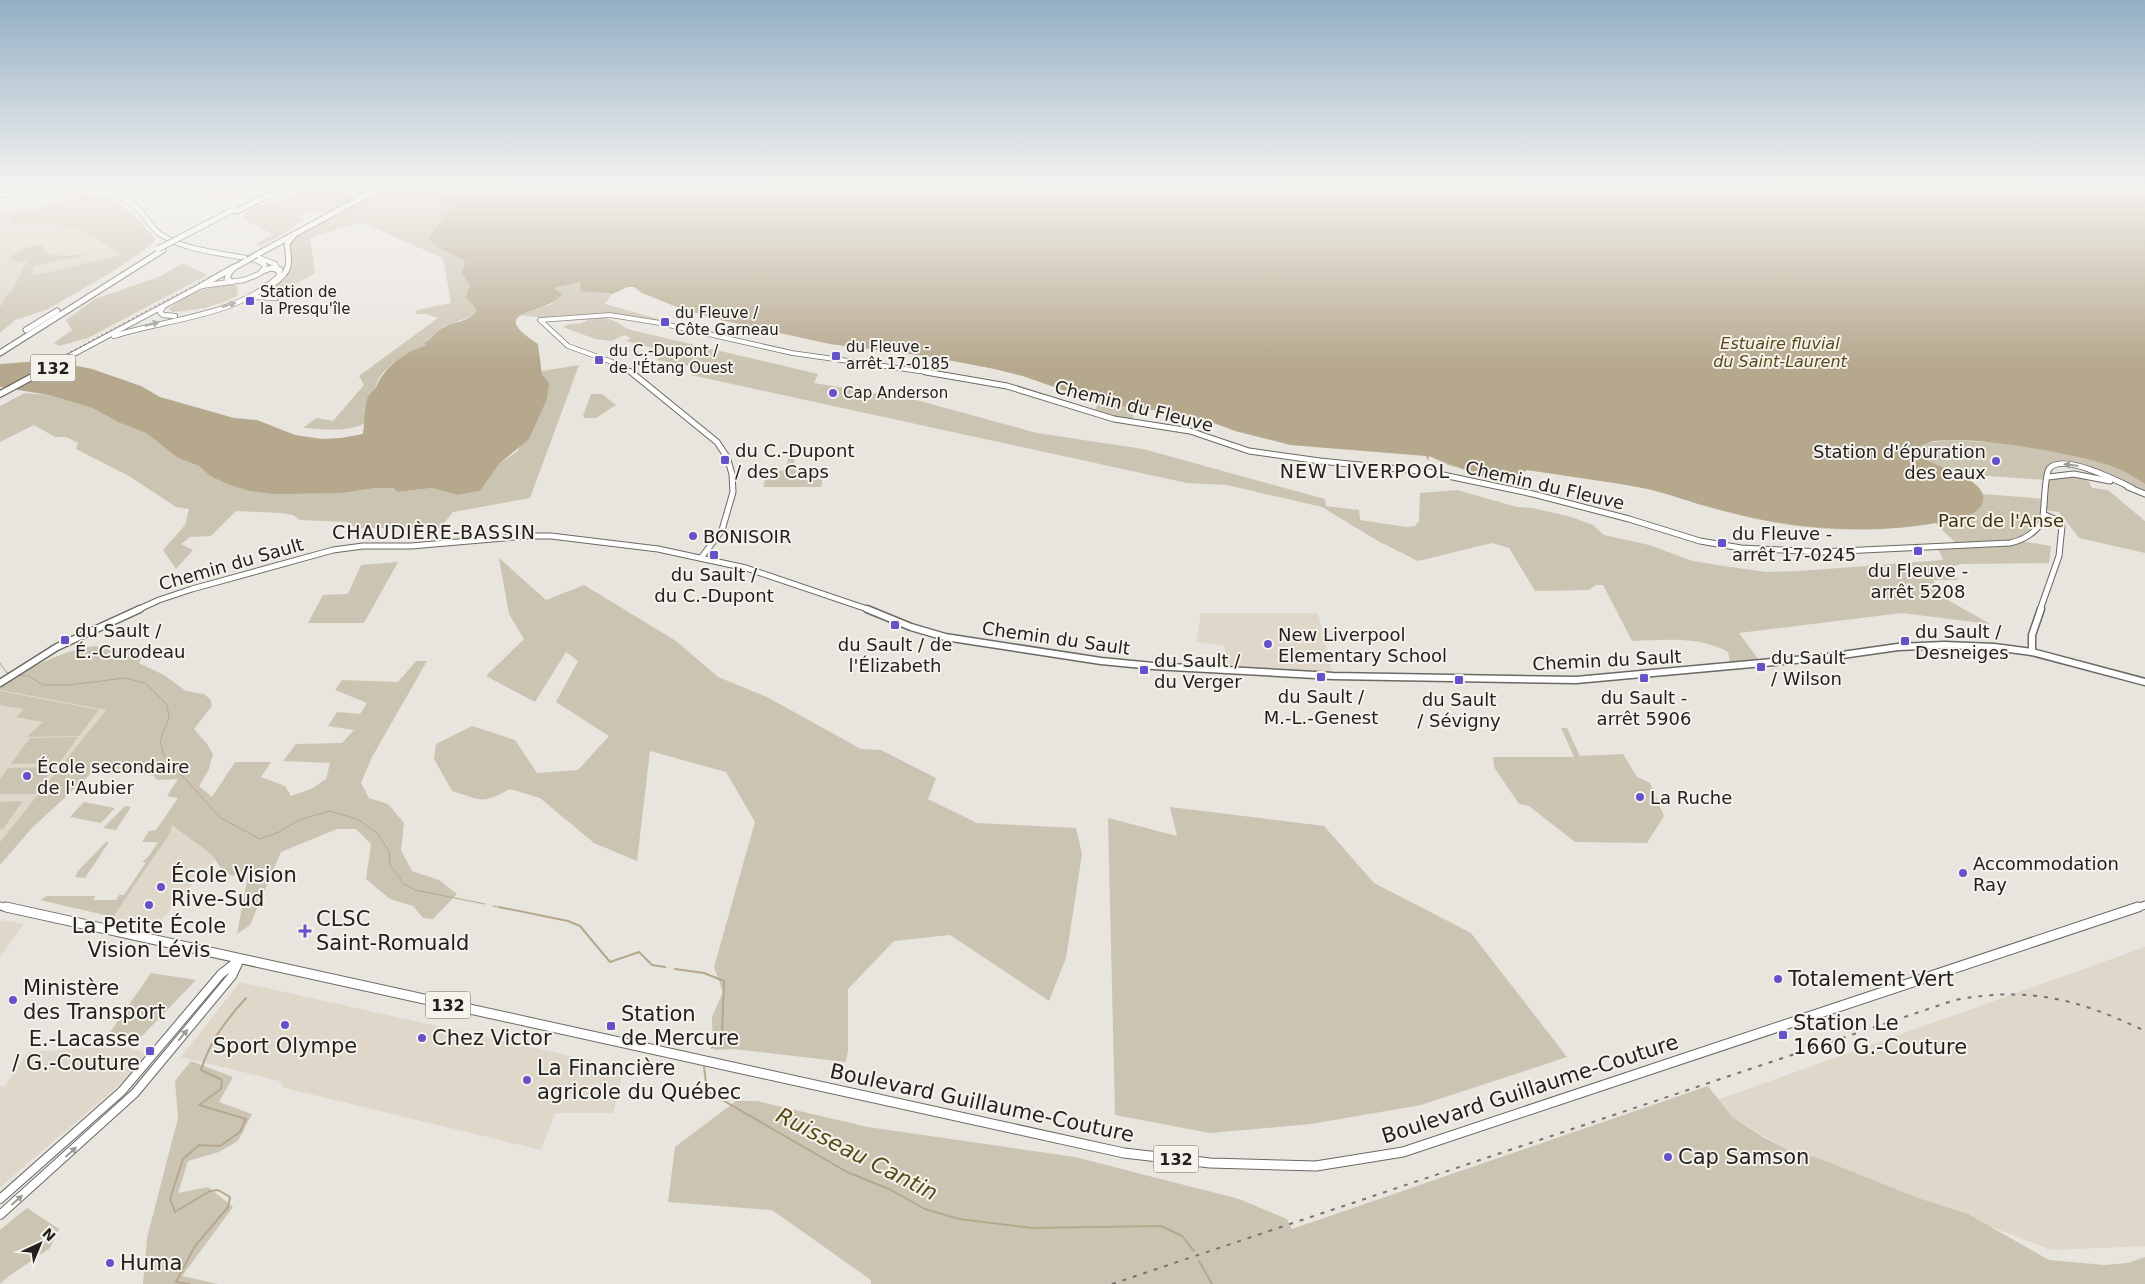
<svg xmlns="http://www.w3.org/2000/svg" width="2145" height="1284" viewBox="0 0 2145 1284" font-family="'DejaVu Sans',sans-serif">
  <rect width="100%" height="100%" fill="#e8e5de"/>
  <g fill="#ded7ca">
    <polygon points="0,217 16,218 8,225 46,224 76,228 95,237 121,255 32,276 34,267 90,253 64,256 46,253 28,260 12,290 5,297 0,307"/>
    <polygon points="1201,613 1318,613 1333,676 1227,671 1225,646 1196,642"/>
    <polygon points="0,690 107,710 0,842"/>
    <polygon points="176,821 218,855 155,927 111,918"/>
    <polygon points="0,920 24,924 0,957"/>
    <polygon points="2145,947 2145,1246 2052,1250 1786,1149 1732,1117 1717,1100"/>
    <polygon points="240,982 624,1068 613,1113 555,1113 541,1150 285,1088 279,1081 181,1057"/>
    <polygon points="124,1046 149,1054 132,1074 0,1187 0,1086 4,1087 28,1052"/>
  </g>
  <g fill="#ccc4b2" fill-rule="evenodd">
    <path d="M205 185H323L330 190 355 193 370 185H420L430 195 449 206 452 211 446 214 428 238 440 249 463 260 465 265 461 273 471 287 470 303 478 310 475 315 444 326 424 343 429 345C411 350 388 363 378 380 376 383 376 387 374 390 366 400 362 410 365 423 347 433 323 429 303 428L316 418 333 421 364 385 359 376 438 318 425 314H416L417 310 451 303 443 258 360 222 310 238 315 273 280 293 270 292 269 289C283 280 297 269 289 251L291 249 290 244 294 237 332 215C320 210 310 207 300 217L305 219C289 228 278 240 260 246L257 243 270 236 271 233 244 220 245 213C259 201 291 204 299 191L276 185 233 198 216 196 199 198 196 195 199 190Z"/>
    <path d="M82 193C121 198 128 209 153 236L155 240 150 246 112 272 46 310 15 320 0 333V307L5 297 12 290 28 260 17 262 9 259C19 249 28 246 42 245L46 253 64 256 93 253 34 267 32 276 120 255C77 222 60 224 7 225L15 219 0 217V213L37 209Z"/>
    <polygon points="183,263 207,275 88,338 59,346 54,343 72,330 66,320 95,299 161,276"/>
    <polygon points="582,282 581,288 602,294 612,294 605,304 659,319 660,323 610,315 546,318 519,315 550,305 561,296 553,288"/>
    <path d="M227 284 238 286 237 296C216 307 196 310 172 312L169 309C188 294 203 288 227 284Z"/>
    <path d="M677 307 1927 443 1949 440 1983 442 2145 440V494L2070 465 2052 466 2048 476H2086L2092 488 2108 490 2145 521V553L2079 538 2059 512 2045 510 2041 524 2021 541 2051 546 2049 563 1960 564 1942 571H1951L1958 580H1933L1948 600 1990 624 1902 613 1739 633 1758 659 1730 662 1728 652C1699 636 1664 640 1632 641L1603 585H1596L1589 590 1535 591 1509 548 1492 543 1418 561 1378 541 1322 507 1227 485 1187 483 691 375 690 366 657 360 665 351 626 341 631 338 624 335 612 341 595 339 563 327C568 322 575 325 582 323 586 322 589 318 593 317 607 314 619 325 631 330L818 374 814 383 916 400 1037 433 1143 449 1325 499 1326 506 1359 510 1360 520 1406 527 1415 526 1419 521 1420 493 1457 490 1517 507 1533 508 1571 517 1593 525 1604 535 1649 545 1693 561 1724 566 1766 572 1800 571 1943 560 1938 548 1958 545 1935 523C1880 533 1814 531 1761 520 1722 512 1685 498 1647 489 1608 479 1566 476 1527 470L1513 478 1479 475 1465 468 1450 466 1429 456 1291 445 1177 413 1135 408 1132 421 1094 412 1098 404 1095 401 1023 376 995 369 927 356 830 344 712 318ZM1960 474 2046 480 2045 499 1983 494 1977 486Z"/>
    <polygon points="579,365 530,498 453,512 440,528 357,528 347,522 300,520 293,515 280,513 236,511 211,536 190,537 181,544 193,550 176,569 163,550 185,525 189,509 176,507 129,476 76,449 78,443 66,437 55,437 34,425 0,442 0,406 25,393 49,395 92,408 120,423 146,433 178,458 199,466 210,476 227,484 315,492 343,493 375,488 393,488 397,492 432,488 457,495 480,491 499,464 518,451 542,371"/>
    <polygon points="591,394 602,394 616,405 596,418 585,418 583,416"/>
    <polygon points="796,451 793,468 824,471 821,487 763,487 767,473 785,470 790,452"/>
    <path d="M499 558 546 600 584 585 676 641 718 677 767 697 861 749 881 750 936 778 928 799 977 823 1076 828 1082 854 1066 958 1049 1001 950 935 894 941 848 989V1051L846 1062 733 1049 715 1050 713 1047 712 1017 723 992 714 967 755 822 726 772 650 751 637 861 594 843 540 798 510 789C481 805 482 800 452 791L434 759 436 744 472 726 515 740 537 773 578 770 609 736 556 702 578 661 566 652 535 702 486 676 524 639 509 614Z"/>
    <polygon points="398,562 364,623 308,623 323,595 348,594 361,565"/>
    <path d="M95 646 110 650H145L139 663 164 675 186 691 204 694 210 699 212 706 194 729 207 744 213 754 209 769 199 786 212 797 235 762H271L261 777 285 786 291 796 311 789 326 779 330 763 283 761 296 744 342 743 354 730 328 726 337 712 360 714 367 703 335 690 342 680 398 682 416 661H427L372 757 361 783 369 798 388 804 404 823 401 850 412 871 439 880 457 894 433 919 423 918 413 906 390 899 366 879 371 844 356 829H337L281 852 250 925 237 934 249 870 232 876 221 868 211 854 172 825 170 833 113 917 40 900 47 896H95L93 900H116L119 895H124L146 862H142L149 856 158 842H142L149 831 156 830 178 798 167 796 178 779 157 780 154 776 100 765 32 828 0 865V842L106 710 0 690V685C25 670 66 649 95 646Z"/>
    <polygon points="0,691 99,710 79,736 27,737 43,722 16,717 24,709 0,705"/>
    <polygon points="1561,728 1567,728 1580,756 1623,754 1637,777 1650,783 1664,816 1647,843 1575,842 1529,806 1519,804 1494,767 1493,757 1574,757"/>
    <polygon points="78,737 59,763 11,764 30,738"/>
    <polygon points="54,767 35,794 0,794 0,779 8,768"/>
    <polygon points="23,801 3,829 0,829 0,802"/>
    <polygon points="84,802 115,808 101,823 70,817"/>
    <polygon points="125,806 131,807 116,830 103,828"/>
    <polygon points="1170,807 1324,826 1374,883 1471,933 1567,1057 1421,1105 1311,1124 1210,1133 1115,1115 1108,818 1177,836"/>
    <polygon points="106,842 109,842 85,878 75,877 78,871"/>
    <polygon points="151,973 196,980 142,1036 106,1038"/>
    <polygon points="191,1061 233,1077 219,1102 252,1114 238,1141 219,1152 188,1161 178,1193 208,1187 233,1207 182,1276 218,1284 143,1284 147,1238 178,1118 175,1081"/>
    <polygon points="1708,1086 1732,1117 1763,1137 1786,1149 1823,1160 1918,1198 1968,1214 2049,1260 2105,1265 2128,1263 2145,1257 2145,1284 871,1284 871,1280 772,1210 668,1202 675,1147 736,1101 757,1101 868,1127 1075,1157 1239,1199 1287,1219 1292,1229"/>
    <polygon points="27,1208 59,1229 50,1248 9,1276 0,1284 0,1230"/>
  </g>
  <path fill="#b5a88d" d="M420 185H2145V484C2137 479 2128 473 2119 469 2088 455 1957 432 1927 443 1921 445 1918 448 1915 452 1927 467 1988 476 1983 501 1979 517 1955 519 1941 522 1867 536 1789 529 1716 509 1692 503 1668 493 1643 488 1605 481 1565 476 1527 470 1523 472 1517 477 1513 478 1491 483 1450 464 1429 456L1428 461 1426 456 1291 445 1235 431 1206 420 1177 413 1099 403 1023 376 995 369 927 356 830 344 712 318 677 307 642 293 634 287H628L612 294 580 291 581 282 554 288 562 294C548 316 482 308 538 344L542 375 549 383 547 399 529 439 499 464 480 491 457 495 432 488 397 492 393 488H375L343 493 274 494 250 491 227 484 210 476 199 466 178 458 146 433 120 423 92 408 49 395 0 387V364L41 361 58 362 92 369 141 386 160 397 234 418 257 420 295 435 322 439 341 438 363 434C365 422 363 411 367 400 368 395 373 392 376 387 385 366 405 352 427 345L423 344C431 339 437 330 446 326 456 321 472 321 477 310L466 298 468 289 471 287 461 273 465 265 463 260 440 249 428 238 446 214 452 210 449 206 430 195Z"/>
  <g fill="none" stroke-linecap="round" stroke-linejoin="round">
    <g stroke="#b5a88d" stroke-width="1">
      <polyline points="0,663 6,672 10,673"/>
      <polyline points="19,675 28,676 43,685 69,685 125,678 145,683 167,705 169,717 160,741 164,756 221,818 260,839 277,833 299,820 330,811 359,820 377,833 389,851 390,865 404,884 415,890 485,904"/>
      <polyline points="493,906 506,909"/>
    </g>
    <g stroke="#b5a88d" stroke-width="2">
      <polyline points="499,907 568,921 580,926 610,962 639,952 652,965 665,967"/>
      <polyline points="675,969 704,973 724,981 722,1035 712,1048"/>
      <polyline points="704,1067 707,1091 847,1172 889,1189 925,1209 959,1219 1032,1228 1161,1226 1182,1236 1194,1251"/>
      <polyline points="1199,1261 1212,1284"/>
      <path d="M189 1284 176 1282 195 1246 228 1207 230 1197 218 1190 210 1191 175 1212 170 1199 183 1159 199 1145 220 1146 240 1132 246 1119 199 1105 221 1089 222 1080 201 1070C210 1041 226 1020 246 998"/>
    </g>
    <g stroke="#6b6963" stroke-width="5.5">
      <polyline id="secondary-far3" points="633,373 612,362 568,346 540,320 610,315 660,323 792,353 933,373"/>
    </g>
    <g stroke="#6b6963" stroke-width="7">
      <g id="secondary-far2">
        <polyline points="631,372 717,442 727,457 732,474 733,492 722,530 701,558"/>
        <path d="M926 372 1007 386 1114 419 1190 431 1249 451 1320 461 1429 472 1533 494 1629 519 1700 541 1741 548 1821 552 2010 543C2024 540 2034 534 2042 522 2045 510 2044 476 2049 469 2061 452 2118 481 2132 488"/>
        <polyline points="2048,477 2074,474 2110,481"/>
        <polyline points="2128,487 2145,494"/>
        <polyline points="137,610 159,600 192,589 333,550 363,546 411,546 526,536 551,536 658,549 746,568 870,610"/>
        <polyline points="2040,610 2059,556 2062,526 2057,520 2045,515"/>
      </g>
    </g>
    <g stroke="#6b6963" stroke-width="9">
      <g id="secondary-far1">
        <polyline points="867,609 911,627 945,637 1101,661 1153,666 1333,676 1576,680 1828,657 1898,647 1944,645 1994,647 2032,652 2145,682"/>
        <polyline points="2032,652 2032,635 2041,609"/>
        <polyline points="0,683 57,647 140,609"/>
      </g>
    </g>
    <g stroke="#6b6963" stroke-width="10">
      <g id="secondary">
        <polyline points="0,1199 122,1091 221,974 239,960"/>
        <polyline points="0,1215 135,1093 232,976 240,959"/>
      </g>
    </g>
    <g stroke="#6b6963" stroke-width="6">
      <g id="primary-far3">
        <path d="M0 195C41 192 86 185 125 200 143 206 146 224 160 234 187 252 225 253 256 260L264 264 265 268 259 274 244 280 201 286 38 373"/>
        <polyline points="255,297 276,298"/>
        <polyline points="163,307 160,312 163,315 175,316"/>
        <path d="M114 336C169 318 237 317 280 275L275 264 257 257"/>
      </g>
    </g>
    <g stroke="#6b6963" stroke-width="8">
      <polyline id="primary-far2" points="0,394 41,372"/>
    </g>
    <g stroke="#6b6963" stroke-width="9">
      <g id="primary-far1">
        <polyline points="0,906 12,909"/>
        <polyline points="2134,909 2145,905"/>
      </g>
    </g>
    <g stroke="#6b6963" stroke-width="11">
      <polyline id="primary" points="6,907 1124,1153 1210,1163 1316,1166 1403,1152 2138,907"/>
    </g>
    <g stroke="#6b6963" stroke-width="7">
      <g id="highway">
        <polyline points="237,211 289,185"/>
        <polyline points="256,255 385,185"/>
        <polyline points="263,271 271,268 280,270"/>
        <path d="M232 282 227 279C229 268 239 265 248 260"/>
        <path d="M273 284C291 271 290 265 287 244L294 235"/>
        <polyline points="201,286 234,267"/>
        <polyline points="26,330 57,311"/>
        <polyline points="0,353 163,250"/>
      </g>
    </g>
    <use href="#secondary-far3" stroke="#fff" stroke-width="4"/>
    <use href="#secondary-far2" stroke="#fff" stroke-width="5"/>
    <use href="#secondary-far1" stroke="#fff" stroke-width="6"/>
    <use href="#secondary" stroke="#fff" stroke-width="8"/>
    <use href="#primary-far3" stroke="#fff" stroke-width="4.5"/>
    <use href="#primary-far2" stroke="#fff" stroke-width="5.5"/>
    <use href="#primary-far1" stroke="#fff" stroke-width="7"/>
    <use href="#primary" stroke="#fff" stroke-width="9"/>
    <use href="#highway" stroke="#fff" stroke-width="5"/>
    <polyline stroke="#767470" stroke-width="1" stroke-dasharray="2 3" stroke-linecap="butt" points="0,390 380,185"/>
    <path stroke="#767470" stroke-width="2" stroke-dasharray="4 7" stroke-linecap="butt" d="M1112 1284 1955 1000C2029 986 2078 999 2145 1031"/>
    <g stroke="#6b6963" stroke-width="7" stroke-linecap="butt">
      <g id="highway-bridge">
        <polyline points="158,249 233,210"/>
        <polyline points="248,260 256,255"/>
      </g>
    </g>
    <use href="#highway-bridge" stroke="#fff" stroke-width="5"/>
  </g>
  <defs><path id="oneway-solid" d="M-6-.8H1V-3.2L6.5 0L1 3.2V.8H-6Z" transform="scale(1.25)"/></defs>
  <g fill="#9c9b9a">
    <use href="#oneway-solid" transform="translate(229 305) rotate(-18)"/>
    <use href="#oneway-solid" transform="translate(152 324) rotate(-15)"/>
    <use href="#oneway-solid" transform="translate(2071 465) rotate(-173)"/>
    <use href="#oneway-solid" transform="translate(183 1035) rotate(-50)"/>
    <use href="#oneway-solid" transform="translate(71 1152) rotate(-42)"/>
    <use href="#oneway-solid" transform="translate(17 1200) rotate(-41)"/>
  </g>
  <linearGradient id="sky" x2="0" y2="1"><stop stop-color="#93afc4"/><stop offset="0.51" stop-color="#f5f3f0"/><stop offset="1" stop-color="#f5f3f0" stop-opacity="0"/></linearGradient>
  <rect width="2145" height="365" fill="url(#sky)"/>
  <g fill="#6551ca" stroke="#f5f2eb" stroke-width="2">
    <rect x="245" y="296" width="10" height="10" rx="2.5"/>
    <rect x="660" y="317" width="10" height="10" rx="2.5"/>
    <rect x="831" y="351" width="10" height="10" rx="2.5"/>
    <rect x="594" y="355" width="10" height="10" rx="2.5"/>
    <circle cx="833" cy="393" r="5"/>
    <rect x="720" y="455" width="10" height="10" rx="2.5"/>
    <circle cx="1996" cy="461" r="5"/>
    <circle cx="693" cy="536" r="5"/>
    <rect x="1717" y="538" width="10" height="10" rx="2.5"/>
    <rect x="1913" y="546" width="10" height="10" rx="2.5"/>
    <rect x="709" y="550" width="10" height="10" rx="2.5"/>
    <rect x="890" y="620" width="10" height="10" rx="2.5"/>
    <rect x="60" y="635" width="10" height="10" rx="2.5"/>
    <rect x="1900" y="636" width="10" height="10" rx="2.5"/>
    <circle cx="1268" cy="644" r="5"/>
    <rect x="1756" y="662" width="10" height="10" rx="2.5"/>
    <rect x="1139" y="665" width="10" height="10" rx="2.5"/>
    <rect x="1316" y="672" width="10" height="10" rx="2.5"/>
    <rect x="1639" y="673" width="10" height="10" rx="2.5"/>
    <rect x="1454" y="675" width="10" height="10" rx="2.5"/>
    <circle cx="27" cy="776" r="5"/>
    <circle cx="1640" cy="797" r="5"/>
    <circle cx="1963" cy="873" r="5"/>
    <circle cx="161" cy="887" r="5"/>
    <circle cx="149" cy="905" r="5"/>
    <path d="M302.5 923.5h5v5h5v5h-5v5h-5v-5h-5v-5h5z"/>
    <circle cx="1778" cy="979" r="5"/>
    <circle cx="13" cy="1000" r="5"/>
    <circle cx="285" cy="1025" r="5"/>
    <rect x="606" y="1021" width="10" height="10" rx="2.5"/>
    <rect x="1778" y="1030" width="10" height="10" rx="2.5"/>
    <circle cx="422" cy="1038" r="5"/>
    <rect x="145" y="1046" width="10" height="10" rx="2.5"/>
    <circle cx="527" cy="1080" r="5"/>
    <circle cx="1668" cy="1157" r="5"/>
    <circle cx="110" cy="1263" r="5"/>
  </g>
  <g text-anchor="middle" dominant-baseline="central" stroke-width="4" stroke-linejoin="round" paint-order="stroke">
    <g font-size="15" fill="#22211f" stroke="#f5f2eb" text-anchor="start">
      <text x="260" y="292">Station de<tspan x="260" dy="17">la Presqu'île</tspan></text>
      <text x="675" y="313">du Fleuve /<tspan x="675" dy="17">Côte Garneau</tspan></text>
      <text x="846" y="347">du Fleuve -<tspan x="846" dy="17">arrêt 17-0185</tspan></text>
      <text x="609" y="351">du C.-Dupont /<tspan x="609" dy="17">de l'Étang Ouest</tspan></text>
      <text x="843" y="393">Cap Anderson</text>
    </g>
    <g font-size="16" font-style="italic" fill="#5c4817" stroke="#f5f2eb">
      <text x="1780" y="343">Estuaire fluvial<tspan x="1780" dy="18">du Saint-Laurent</tspan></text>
    </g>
    <g fill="#f5f2eb" stroke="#61605c" stroke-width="1">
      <rect x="30.5" y="354.5" width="45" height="27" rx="4"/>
      <rect x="425.5" y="991.5" width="45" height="27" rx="4"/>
      <rect x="1153.5" y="1145.5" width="45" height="27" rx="4"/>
    </g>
    <g font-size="16" font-weight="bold" fill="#22211f">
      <text x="53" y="368">132</text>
      <text x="448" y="1005">132</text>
      <text x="1176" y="1159">132</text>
    </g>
    <g font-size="18" fill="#22211f" stroke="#f5f2eb">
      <text transform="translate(1134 406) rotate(14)">Chemin du Fleuve</text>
      <text transform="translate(1545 485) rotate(13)">Chemin du Fleuve</text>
      <text transform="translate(231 564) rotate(-16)">Chemin du Sault</text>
      <text transform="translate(1056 638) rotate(8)">Chemin du Sault</text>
      <text transform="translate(1607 660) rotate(-3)">Chemin du Sault</text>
    </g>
    <g font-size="18" fill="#22211f" stroke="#f5f2eb" text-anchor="start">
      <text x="735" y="450">du C.-Dupont<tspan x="735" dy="21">/ des Caps</tspan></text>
      <text x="1986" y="451" text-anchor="end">Station d'épuration<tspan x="1986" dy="21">des eaux</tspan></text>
      <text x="1732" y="533">du Fleuve -<tspan x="1732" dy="21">arrêt 17-0245</tspan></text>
      <text x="703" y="536">BONISOIR</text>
      <text x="1918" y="570" text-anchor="middle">du Fleuve -<tspan x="1918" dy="21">arrêt 5208</tspan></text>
      <text x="714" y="574" text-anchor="middle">du Sault /<tspan x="714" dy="21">du C.-Dupont</tspan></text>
      <text x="75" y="630">du Sault /<tspan x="75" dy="21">É.-Curodeau</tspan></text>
      <text x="1915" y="631">du Sault /<tspan x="1915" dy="21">Desneiges</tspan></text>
      <text x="1278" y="634">New Liverpool<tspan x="1278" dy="21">Elementary School</tspan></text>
      <text x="895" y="644" text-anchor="middle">du Sault / de<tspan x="895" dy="21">l'Élizabeth</tspan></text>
      <text x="1771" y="657">du Sault<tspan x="1771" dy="21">/ Wilson</tspan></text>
      <text x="1154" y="660">du Sault /<tspan x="1154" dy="21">du Verger</tspan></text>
      <text x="1321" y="696" text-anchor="middle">du Sault /<tspan x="1321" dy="21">M.-L.-Genest</tspan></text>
      <text x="1644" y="697" text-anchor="middle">du Sault -<tspan x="1644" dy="21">arrêt 5906</tspan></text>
      <text x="1459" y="699" text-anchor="middle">du Sault<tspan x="1459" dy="21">/ Sévigny</tspan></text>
      <text x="37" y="766">École secondaire<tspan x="37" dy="21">de l'Aubier</tspan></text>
      <text x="1650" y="797">La Ruche</text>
      <text x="1973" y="863">Accommodation<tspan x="1973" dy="21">Ray</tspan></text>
    </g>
    <g font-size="18" fill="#3f300b" stroke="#f5f2eb">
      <text x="2001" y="520">Parc de l'Anse</text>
    </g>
    <g font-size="19" letter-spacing="1" fill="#22211f" stroke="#f5f2eb">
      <text x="1365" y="471">NEW LIVERPOOL</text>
      <text x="434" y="532">CHAUDIÈRE-BASSIN</text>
    </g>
    <g font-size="21" fill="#22211f" stroke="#f5f2eb" text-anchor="start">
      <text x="171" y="875">École Vision<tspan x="171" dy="24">Rive-Sud</tspan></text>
      <text x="316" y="919">CLSC<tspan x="316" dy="24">Saint-Romuald</tspan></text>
      <text x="149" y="926" text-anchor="middle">La Petite École<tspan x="149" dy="24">Vision Lévis</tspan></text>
      <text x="1788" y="979">Totalement Vert</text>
      <text x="23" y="988">Ministère<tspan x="23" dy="24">des Transport</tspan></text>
      <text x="621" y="1014">Station<tspan x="621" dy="24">de Mercure</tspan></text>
      <text x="1793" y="1023">Station Le<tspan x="1793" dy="24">1660 G.-Couture</tspan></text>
      <text x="432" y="1038">Chez Victor</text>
      <text x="140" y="1039" text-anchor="end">E.-Lacasse<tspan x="140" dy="24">/ G.-Couture</tspan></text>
      <text x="285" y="1046" text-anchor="middle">Sport Olympe</text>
      <text x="537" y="1068">La Financière<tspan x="537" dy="24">agricole du Québec</tspan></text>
      <text x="1678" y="1157">Cap Samson</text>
      <text x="120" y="1263">Huma</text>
    </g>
    <g font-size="21" fill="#22211f" stroke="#f5f2eb">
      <text transform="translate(1530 1089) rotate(-18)">Boulevard Guillaume-Couture</text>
      <text transform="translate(982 1103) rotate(12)">Boulevard Guillaume-Couture</text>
    </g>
    <g font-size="22" font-style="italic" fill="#5c4817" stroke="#f5f2eb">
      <text transform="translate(857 1154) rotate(27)">Ruisseau Cantin</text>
    </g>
  </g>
  <g transform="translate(40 1244) rotate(44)" stroke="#f5f2eb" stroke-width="4" paint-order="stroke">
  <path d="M0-4L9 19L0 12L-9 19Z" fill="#22211f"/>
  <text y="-8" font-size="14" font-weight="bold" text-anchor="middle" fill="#22211f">N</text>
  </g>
</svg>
